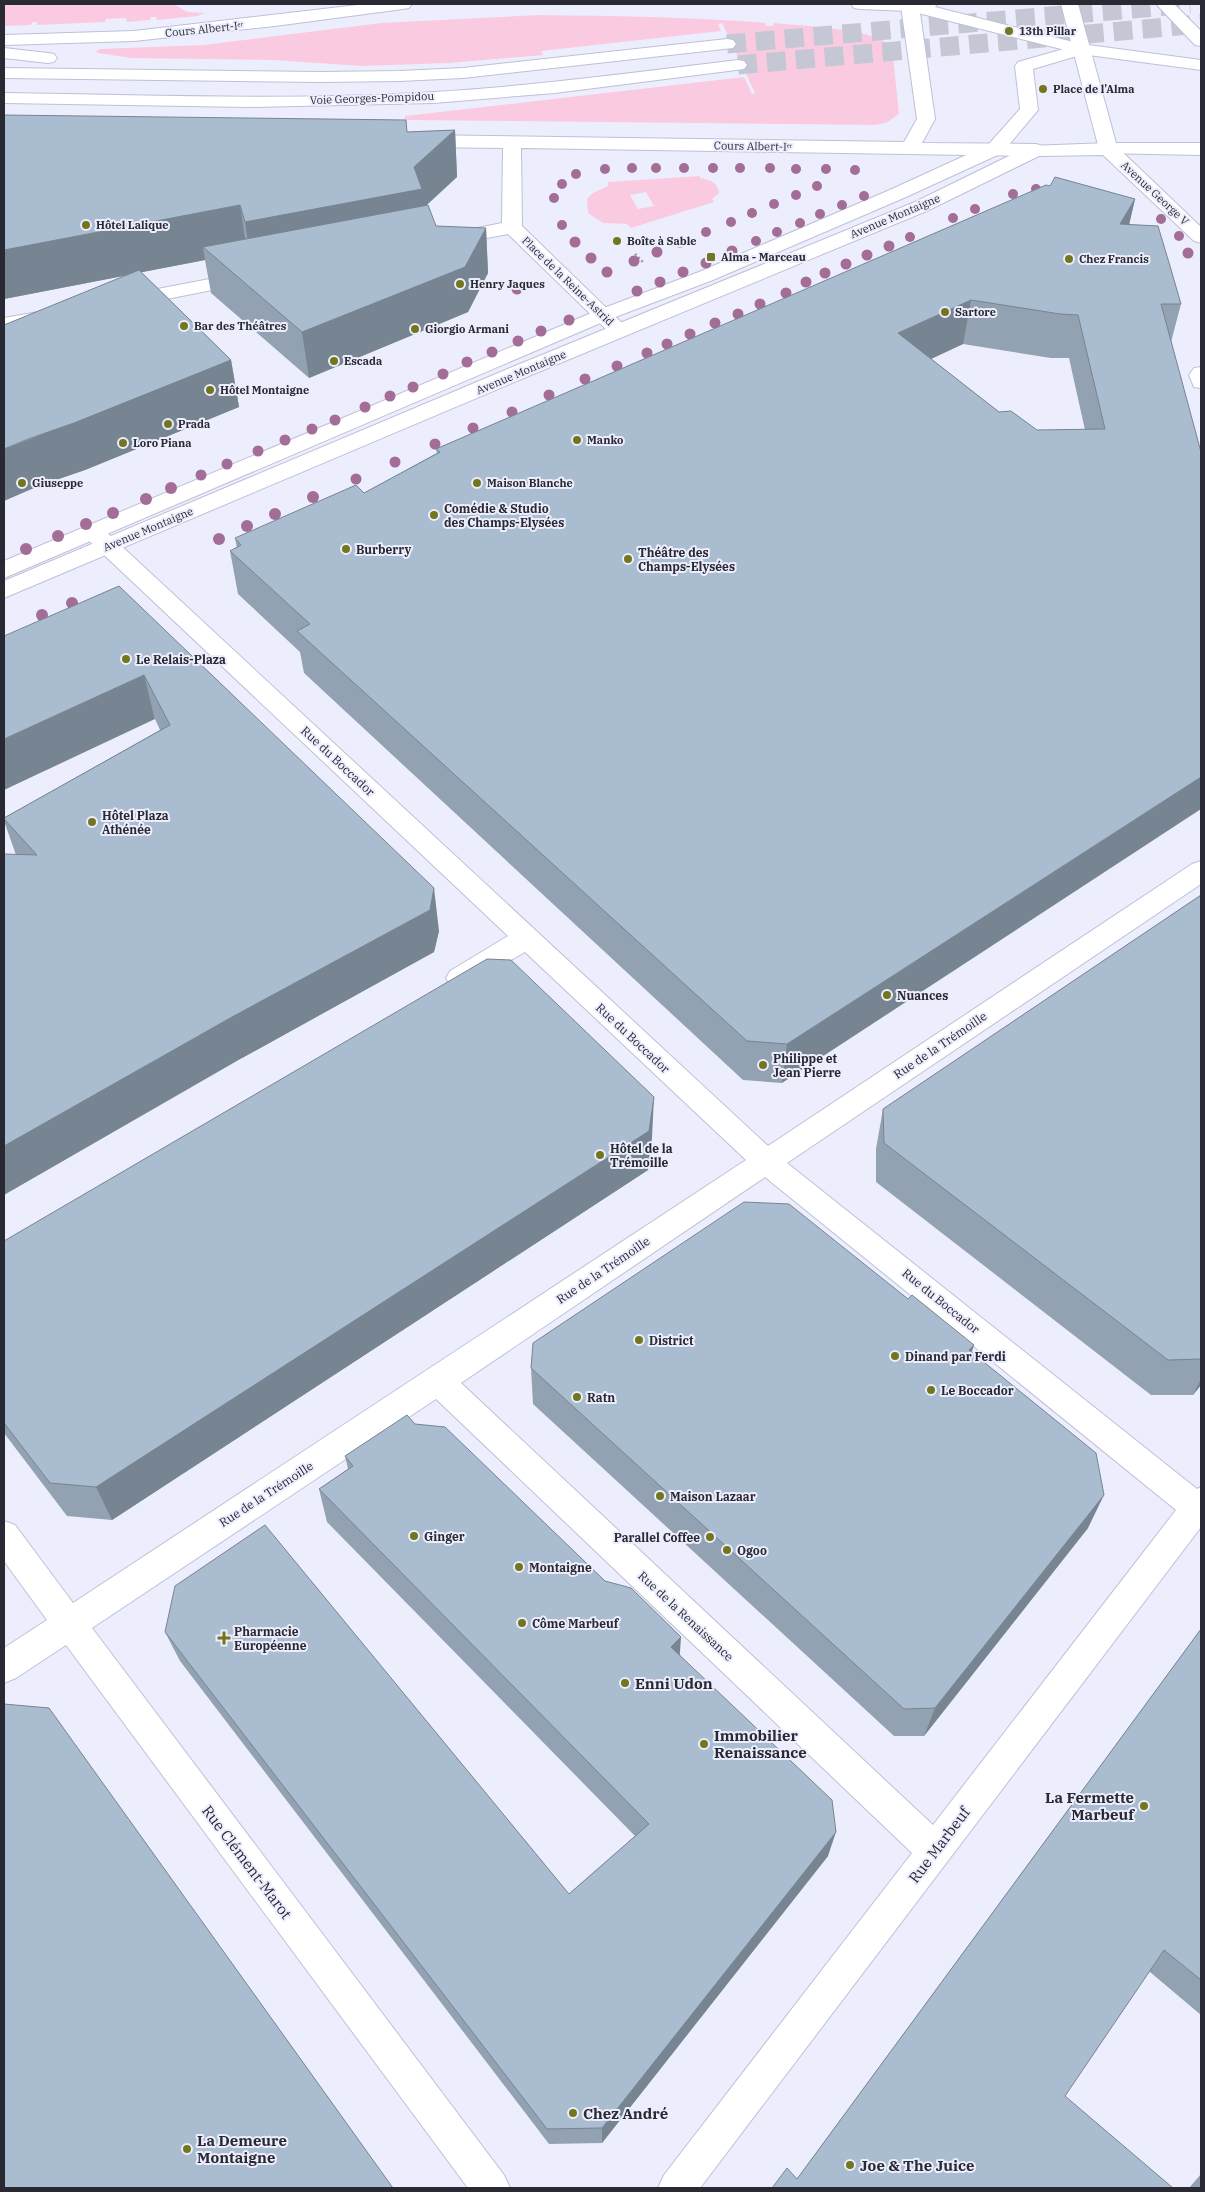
<svg xmlns="http://www.w3.org/2000/svg" width="1205" height="2192" viewBox="0 0 1205 2192" font-family="'IBM Plex Serif',serif">
  <rect width="100%" height="100%" fill="#edeefd"/>
  <g fill="#facbe0" fill-rule="evenodd">
    <polygon points="4,4 174,4 187,12 205,13 197,16 157,20 156,17 151,17 150,20 127,22 126,18 106,19 105,22 37,25 37,22 32,22 31,25 4,26"/>
    <path d="M540 15C616 16 691 17 766 23V26H773L774 23C800 26 876 28 892 47L899 114 888 122 876 125 405 120V116L744 77 752 94 755 93 722 23 718 24 721 31 541 51 543 55 449 63 362 66 273 60 131 58 98 53 96 51 100 49 204 45 381 23Z"/>
    <path d="M700 176V178C710 180 718 182 719 193L712 199 714 202 631 228 627 224 603 223 588 213 587 199 593 193 608 186V182ZM646 192 654 206 638 209 630 195Z"/>
  </g>
  <g fill="none" stroke-linecap="round" stroke-linejoin="round">
    <g stroke="#c6c7d4" stroke-width="19" stroke-dasharray="19 10" stroke-linecap="butt">
      <polyline points="727,44 1190,4"/>
      <polyline points="738,65 1201,24"/>
    </g>
    <g stroke="#bdc0d7" stroke-width="2">
      <g id="lane">
        <polygon points="1081,44 1087,45 1090,49 1087,53 1033,69 1038,110 1002,153 906,197 713,280 610,319 4,578 4,561 596,311 699,272 892,189 988,145 1020,109 1015,66 1018,62"/>
        <polygon points="1201,367 1201,388 1194,387 1189,375 1194,368"/>
      </g>
    </g>
    <g stroke="#bdc0d7" stroke-width="2">
      <g id="street">
        <polygon points="903,4 917,4 919,6 935,119 922,143 1036,144 1043,146 1045,150 1043,154 1036,156 521,148 522,226 626,327 629,331 626,335 619,337 612,335 508,234 450,245 443,243 440,239 443,235 502,223 503,148 418,147 411,145 409,141 411,137 418,135 904,142 917,119 901,6"/>
        <polygon points="246,272 253,274 256,278 253,282 126,307 119,305 116,301 119,297 126,295"/>
        <polygon points="44,311 51,313 54,317 51,321 4,330 4,318"/>
        <path d="M93 525 101 527 768 1146 1192 864 1201 861V884L787 1163 1197 1489 1201 1487V1527L700 2188H658L664 2175 912 1853 436 1399 92 1628 504 2175 510 2188H468L66 1645 16 1678 4 1683V1648L47 1620 4 1561V1521L15 1525 73 1603 746 1160 525 952 468 985 459 988 450 985 446 978 450 971 508 936 85 537 82 532 85 527ZM765 1177 1176 1510 933 1825 461 1383Z"/>
      </g>
    </g>
    <g stroke="#bdc0d7" stroke-width="2">
      <g id="secondary">
        <polygon points="366,4 412,4 409,8 403,9 275,26 134,41 4,45 4,35 134,31"/>
        <polygon points="851,4 937,4 935,7 1081,44 1201,60 1201,70 1081,54 910,11 860,9 854,8"/>
        <polygon points="1108,143 1115,145 1201,227 1201,243 1194,241 1103,155 1039,156 929,210 524,378 4,598 4,581 510,368 915,202 1029,146"/>
      </g>
    </g>
    <g stroke="#bdc0d7" stroke-width="2">
      <g id="primary">
        <polygon points="1061,4 1078,4 1116,143 1201,143 1201,155 1101,153 1099,149"/>
        <polygon points="1156,4 1174,4 1201,31 1201,46 1195,45"/>
        <polygon points="727,39 733,40 736,44 733,48 463,78 400,81 321,82 4,78 4,68 321,72 400,71 463,68"/>
        <polygon points="4,48 48,53 54,54 57,58 54,62 48,63 4,58"/>
        <path d="M738 60 744 61 747 65 744 69 555 93 433 103 249 107 4 103V93C147 95 291 101 434 92 536 86 637 72 738 60Z"/>
      </g>
    </g>
    <polyline stroke="#9899a6" stroke-width="2.5" stroke-dasharray="2 2.5" stroke-linecap="butt" points="635,254 643,262"/>
    <use href="#lane" fill="#fff" fill-rule="evenodd"/>
    <use href="#street" fill="#fff" fill-rule="evenodd"/>
    <use href="#secondary" fill="#fff" fill-rule="evenodd"/>
    <use href="#primary" fill="#fff" fill-rule="evenodd"/>
  </g>
  <g fill="#a36d97">
    <circle cx="632" cy="168" r="5"/>
    <circle cx="656" cy="168" r="5"/>
    <circle cx="684" cy="168" r="5"/>
    <circle cx="713" cy="168" r="5"/>
    <circle cx="740" cy="168" r="5"/>
    <circle cx="770" cy="168" r="5"/>
    <circle cx="605" cy="169" r="5"/>
    <circle cx="796" cy="169" r="5"/>
    <circle cx="826" cy="169" r="5"/>
    <circle cx="855" cy="170" r="5"/>
    <circle cx="576" cy="174" r="5"/>
    <circle cx="562" cy="184" r="5"/>
    <circle cx="817" cy="186" r="5"/>
    <circle cx="1036" cy="189" r="5"/>
    <circle cx="1013" cy="194" r="5"/>
    <circle cx="796" cy="195" r="5"/>
    <circle cx="864" cy="196" r="5"/>
    <circle cx="554" cy="198" r="5"/>
    <circle cx="774" cy="204" r="5"/>
    <circle cx="842" cy="205" r="5"/>
    <circle cx="975" cy="209" r="5"/>
    <circle cx="752" cy="213" r="5"/>
    <circle cx="820" cy="214" r="5"/>
    <circle cx="953" cy="218" r="5"/>
    <circle cx="1161" cy="219" r="5"/>
    <circle cx="731" cy="222" r="5"/>
    <circle cx="800" cy="223" r="5"/>
    <circle cx="562" cy="225" r="5"/>
    <circle cx="706" cy="232" r="5"/>
    <circle cx="777" cy="232" r="5"/>
    <circle cx="1179" cy="236" r="5"/>
    <circle cx="910" cy="237" r="5"/>
    <circle cx="756" cy="241" r="5"/>
    <circle cx="575" cy="242" r="5.5"/>
    <circle cx="680" cy="242" r="5.5"/>
    <circle cx="889" cy="246" r="5.5"/>
    <circle cx="732" cy="251" r="5.5"/>
    <circle cx="657" cy="252" r="5.5"/>
    <circle cx="1188" cy="253" r="5.5"/>
    <circle cx="867" cy="255" r="5.5"/>
    <circle cx="591" cy="258" r="5.5"/>
    <circle cx="634" cy="261" r="5.5"/>
    <circle cx="706" cy="263" r="5.5"/>
    <circle cx="846" cy="264" r="5.5"/>
    <circle cx="607" cy="272" r="5.5"/>
    <circle cx="683" cy="272" r="5.5"/>
    <circle cx="825" cy="273" r="5.5"/>
    <circle cx="660" cy="282" r="5.5"/>
    <circle cx="806" cy="282" r="5.5"/>
    <circle cx="517" cy="289" r="5.5"/>
    <circle cx="637" cy="291" r="5.5"/>
    <circle cx="786" cy="293" r="5.5"/>
    <circle cx="760" cy="304" r="5.5"/>
    <circle cx="738" cy="314" r="5.5"/>
    <circle cx="569" cy="320" r="5.5"/>
    <circle cx="715" cy="323" r="5.5"/>
    <circle cx="541" cy="331" r="5.5"/>
    <circle cx="690" cy="334" r="5.5"/>
    <circle cx="518" cy="341" r="5.5"/>
    <circle cx="667" cy="344" r="5.5"/>
    <circle cx="492" cy="352" r="5.5"/>
    <circle cx="647" cy="353" r="5.5"/>
    <circle cx="467" cy="362" r="5.5"/>
    <circle cx="617" cy="366" r="5.5"/>
    <circle cx="443" cy="374" r="5.5"/>
    <circle cx="585" cy="379" r="5.5"/>
    <circle cx="413" cy="387" r="5.5"/>
    <circle cx="549" cy="395" r="5.5"/>
    <circle cx="390" cy="396" r="5.5"/>
    <circle cx="365" cy="407" r="5.5"/>
    <circle cx="512" cy="412" r="5.5"/>
    <circle cx="335" cy="420" r="5.5"/>
    <circle cx="473" cy="428" r="5.5"/>
    <circle cx="312" cy="429" r="5.5"/>
    <circle cx="285" cy="440" r="5.5"/>
    <circle cx="435" cy="444" r="5.5"/>
    <circle cx="258" cy="451" r="5.5"/>
    <circle cx="395" cy="462" r="5.5"/>
    <circle cx="227" cy="464" r="5.5"/>
    <circle cx="201" cy="475" r="5.5"/>
    <circle cx="356" cy="479" r="5.5"/>
    <circle cx="171" cy="488" r="6"/>
    <circle cx="313" cy="497" r="6"/>
    <circle cx="146" cy="499" r="6"/>
    <circle cx="113" cy="513" r="6"/>
    <circle cx="275" cy="514" r="6"/>
    <circle cx="86" cy="524" r="6"/>
    <circle cx="247" cy="526" r="6"/>
    <circle cx="58" cy="536" r="6"/>
    <circle cx="219" cy="539" r="6"/>
    <circle cx="26" cy="549" r="6"/>
    <circle cx="72" cy="603" r="6"/>
    <circle cx="42" cy="615" r="6"/>
  </g>
  <g fill="#92a2b2" fill-rule="evenodd">
    <polygon points="4,115 407,132 455,130 457,177 427,205 436,226 486,228 488,273 468,312 309,378 211,293 205,260 141,272 231,360 239,407 85,470 41,485 129,275 4,299"/>
    <path d="M1050 186 1135 199 1129 225 1181 304 1171 342 782 1083 743 1080 304 673 300 652 238 594 230 551 237 548 235 538 364 493 437 453 436 449ZM963 344 1051 358H1069L1085 430H1037L999 412 931 359Z"/>
    <polygon points="119,586 439,931 434,952 242,1058 16,855 4,821 4,818 160,730 155,719"/>
    <polygon points="1201,895 1201,1385 1193,1395 1151,1395 876,1182 876,1149 883,1109"/>
    <polygon points="652,1137 648,1170 112,1520 67,1516 4,1433 4,1241"/>
    <polygon points="972,1352 1088,1528 924,1736 894,1736 533,1404 531,1368"/>
    <polygon points="415,1424 680,1655 828,1856 602,2143 549,2144 180,1661 165,1632 569,1894 635,1836 327,1522 319,1489 348,1469 345,1456"/>
    <polygon points="1201,1629 1201,2015 1150,1972 797,2179"/>
    <polygon points="1201,2174 1201,2188 1189,2188"/>
  </g>
  <g fill="#778491">
    <polygon points="455,130 457,177 423,208 252,269 245,222 414,167"/>
    <polygon points="1135,199 1125,242 1120,224"/>
    <polygon points="240,205 247,252 203,247 205,260 4,299 4,250"/>
    <polygon points="486,228 488,273 468,312 309,378 302,332"/>
    <polygon points="971,300 963,344 892,377 898,333"/>
    <polygon points="231,360 239,407 85,470 41,485 4,501 4,449"/>
    <polygon points="144,675 155,719 4,790 4,739"/>
    <polygon points="1201,777 1201,809 782,1083 787,1044"/>
    <polygon points="434,888 439,931 434,952 242,1058 4,1195 4,1146"/>
    <polygon points="654,1097 652,1137 648,1170 112,1520 96,1487"/>
    <polygon points="974,1345 963,1380 969,1350"/>
    <polygon points="1201,1379 1201,1385 1193,1395"/>
    <polygon points="1104,1495 1088,1528 924,1736 935,1708"/>
    <polygon points="681,1637 679,1666 671,1647"/>
    <polygon points="836,1832 828,1856 602,2143 602,2128"/>
  </g>
  <g fill="#aabccf" stroke="#778491" fill-rule="evenodd">
    <polygon points="4,115 406,120 407,132 455,130 414,167 422,189 245,222 240,205 4,250"/>
    <path d="M1055 177 1135 199 1120 224 1158 226 1170 266 1181 304H1161L1201 452V777L787 1044 747 1041 297 631 310 624 230 551 241 545 235 538 356 485 364 493 440 452 436 449 1046 185 1050 186ZM971 300 1060 314 1078 315 1105 429 1037 430 1011 411 999 412 898 333Z"/>
    <polygon points="428,205 436,226 486,228 465,267 302,332 203,247"/>
    <polygon points="139,270 231,360 74,423 28,439 4,449 4,325"/>
    <polygon points="119,586 434,888 430,910 232,1017 4,1146 4,854 37,855 4,819 4,818 170,725 144,675 4,739 4,636"/>
    <polygon points="1201,895 1201,1359 1168,1360 884,1143 883,1109"/>
    <polygon points="487,959 511,960 654,1097 649,1131 96,1487 50,1483 4,1423 4,1241"/>
    <polygon points="744,1202 789,1204 908,1299 912,1295 974,1345 969,1350 1096,1453 1104,1495 935,1708 904,1709 531,1368 533,1343"/>
    <polygon points="407,1415 415,1424 445,1427 605,1581 631,1588 681,1637 671,1647 832,1800 836,1832 602,2128 547,2129 165,1632 175,1586 265,1525 569,1894 649,1824 319,1489 353,1466 345,1456"/>
    <polygon points="1201,1629 1201,1980 1164,1950 1065,2096 1173,2188 772,2188 787,2168 797,2179"/>
    <polygon points="4,1704 49,1708 393,2188 4,2188"/>
  </g>
  <g fill="#72761e" stroke="#edeefd" stroke-width="2">
    <circle cx="1009" cy="31" r="5"/>
    <circle cx="1043" cy="89" r="5"/>
    <circle cx="86" cy="225" r="5"/>
    <circle cx="617" cy="241" r="5"/>
    <rect x="706" y="252" width="10" height="10" rx="2.5"/>
    <circle cx="1069" cy="259" r="5"/>
    <circle cx="460" cy="284" r="5"/>
    <circle cx="945" cy="312" r="5"/>
    <circle cx="184" cy="326" r="5"/>
    <circle cx="415" cy="329" r="5"/>
    <circle cx="334" cy="361" r="5"/>
    <circle cx="210" cy="390" r="5"/>
    <circle cx="168" cy="424" r="5"/>
    <circle cx="577" cy="440" r="5"/>
    <circle cx="123" cy="443" r="5"/>
    <circle cx="22" cy="483" r="5"/>
    <circle cx="477" cy="483" r="5"/>
    <circle cx="434" cy="515" r="5"/>
    <circle cx="346" cy="549" r="5"/>
    <circle cx="628" cy="559" r="5"/>
    <circle cx="126" cy="659" r="5"/>
    <circle cx="92" cy="822" r="5"/>
    <circle cx="887" cy="995" r="5"/>
    <circle cx="763" cy="1065" r="5"/>
    <circle cx="600" cy="1155" r="5"/>
    <circle cx="639" cy="1340" r="5"/>
    <circle cx="895" cy="1356" r="5"/>
    <circle cx="931" cy="1390" r="5"/>
    <circle cx="577" cy="1397" r="5"/>
    <circle cx="660" cy="1496" r="5"/>
    <circle cx="414" cy="1536" r="5"/>
    <circle cx="710" cy="1537" r="5"/>
    <circle cx="727" cy="1550" r="5"/>
    <circle cx="519" cy="1567" r="5"/>
    <circle cx="522" cy="1623" r="5"/>
    <path d="M221.5 1630.5h5v5h5v5h-5v5h-5v-5h-5v-5h5z"/>
    <circle cx="625" cy="1683" r="5"/>
    <circle cx="704" cy="1744" r="5"/>
    <circle cx="1144" cy="1806" r="5"/>
    <circle cx="573" cy="2113" r="5"/>
    <circle cx="187" cy="2149" r="5"/>
    <circle cx="850" cy="2165" r="5"/>
  </g>
  <g text-anchor="middle" dominant-baseline="central" stroke-width="4" stroke-linejoin="round" paint-order="stroke">
    <g font-size="11" fill="#282932" stroke="#edeefd">
      <text transform="translate(204 29) rotate(-6)">Cours Albert-Iᵉʳ</text>
      <text transform="translate(372 98) rotate(-2)">Voie Georges-Pompidou</text>
      <text transform="translate(753 146) rotate(1)">Cours Albert-Iᵉʳ</text>
      <text transform="translate(1155 193) rotate(43)">Avenue George V</text>
      <text transform="translate(895 216) rotate(-23)">Avenue Montaigne</text>
      <text transform="translate(568 281) rotate(44)">Place de la Reine-Astrid</text>
      <text transform="translate(521 372) rotate(-23)">Avenue Montaigne</text>
      <text transform="translate(148 529) rotate(-23)">Avenue Montaigne</text>
    </g>
    <g font-size="11" font-weight="bold" fill="#282932" stroke="#edeefd" text-anchor="start">
      <text x="1019" y="31">13th Pillar</text>
      <text x="1053" y="89">Place de l'Alma</text>
      <text x="96" y="225">Hôtel Lalique</text>
      <text x="627" y="241">Boîte à Sable</text>
      <text x="721" y="257">Alma - Marceau</text>
      <text x="1079" y="259">Chez Francis</text>
      <text x="470" y="284">Henry Jaques</text>
      <text x="955" y="312">Sartore</text>
      <text x="194" y="326">Bar des Théâtres</text>
      <text x="425" y="329">Giorgio Armani</text>
      <text x="344" y="361">Escada</text>
      <text x="220" y="390">Hôtel Montaigne</text>
      <text x="178" y="424">Prada</text>
      <text x="587" y="440">Manko</text>
      <text x="133" y="443">Loro Piana</text>
      <text x="32" y="483">Giuseppe</text>
      <text x="487" y="483">Maison Blanche</text>
    </g>
    <g font-size="12" font-weight="bold" fill="#282932" stroke="#edeefd" text-anchor="start">
      <text x="444" y="508">Comédie &amp; Studio<tspan x="444" dy="14">des Champs-Elysées</tspan></text>
      <text x="356" y="549">Burberry</text>
      <text x="638" y="552">Théâtre des<tspan x="638" dy="14">Champs-Elysées</tspan></text>
      <text x="136" y="659">Le Relais-Plaza</text>
      <text x="102" y="815">Hôtel Plaza<tspan x="102" dy="14">Athénée</tspan></text>
      <text x="897" y="995">Nuances</text>
      <text x="773" y="1058">Philippe et<tspan x="773" dy="14">Jean Pierre</tspan></text>
      <text x="610" y="1148">Hôtel de la<tspan x="610" dy="14">Trémoille</tspan></text>
      <text x="649" y="1340">District</text>
      <text x="905" y="1356">Dinand par Ferdi</text>
      <text x="941" y="1390">Le Boccador</text>
      <text x="587" y="1397">Ratn</text>
      <text x="670" y="1496">Maison Lazaar</text>
      <text x="424" y="1536">Ginger</text>
      <text x="700" y="1537" text-anchor="end">Parallel Coffee</text>
      <text x="737" y="1550">Ogoo</text>
      <text x="529" y="1567">Montaigne</text>
      <text x="532" y="1623">Côme Marbeuf</text>
      <text x="234" y="1631">Pharmacie<tspan x="234" dy="14">Européenne</tspan></text>
    </g>
    <g font-size="12" fill="#282932" stroke="#edeefd">
      <text transform="translate(338 761) rotate(43)">Rue du Boccador</text>
      <text transform="translate(633 1038) rotate(43)">Rue du Boccador</text>
      <text transform="translate(940 1045) rotate(-34)">Rue de la Trémoille</text>
      <text transform="translate(603 1270) rotate(-34)">Rue de la Trémoille</text>
      <text transform="translate(941 1301) rotate(39)">Rue du Boccador</text>
      <text transform="translate(266 1494) rotate(-33)">Rue de la Trémoille</text>
      <text transform="translate(686 1616) rotate(43)">Rue de la Renaissance</text>
    </g>
    <g font-size="15" font-weight="bold" fill="#282932" stroke="#edeefd" text-anchor="start">
      <text x="635" y="1683">Enni Udon</text>
      <text x="714" y="1735">Immobilier<tspan x="714" dy="17">Renaissance</tspan></text>
      <text x="1134" y="1797" text-anchor="end">La Fermette<tspan x="1134" dy="17">Marbeuf</tspan></text>
      <text x="583" y="2113">Chez André</text>
      <text x="197" y="2140">La Demeure<tspan x="197" dy="17">Montaigne</tspan></text>
      <text x="860" y="2165">Joe &amp; The Juice</text>
    </g>
    <g font-size="15" fill="#282932" stroke="#edeefd">
      <text transform="translate(939 1845) rotate(-53)">Rue Marbeuf</text>
      <text transform="translate(247 1862) rotate(53)">Rue Clément-Marot</text>
    </g>
  </g>
  <rect width="1205" height="2192" fill="none" stroke="#282932" stroke-width="10"/>
</svg>
